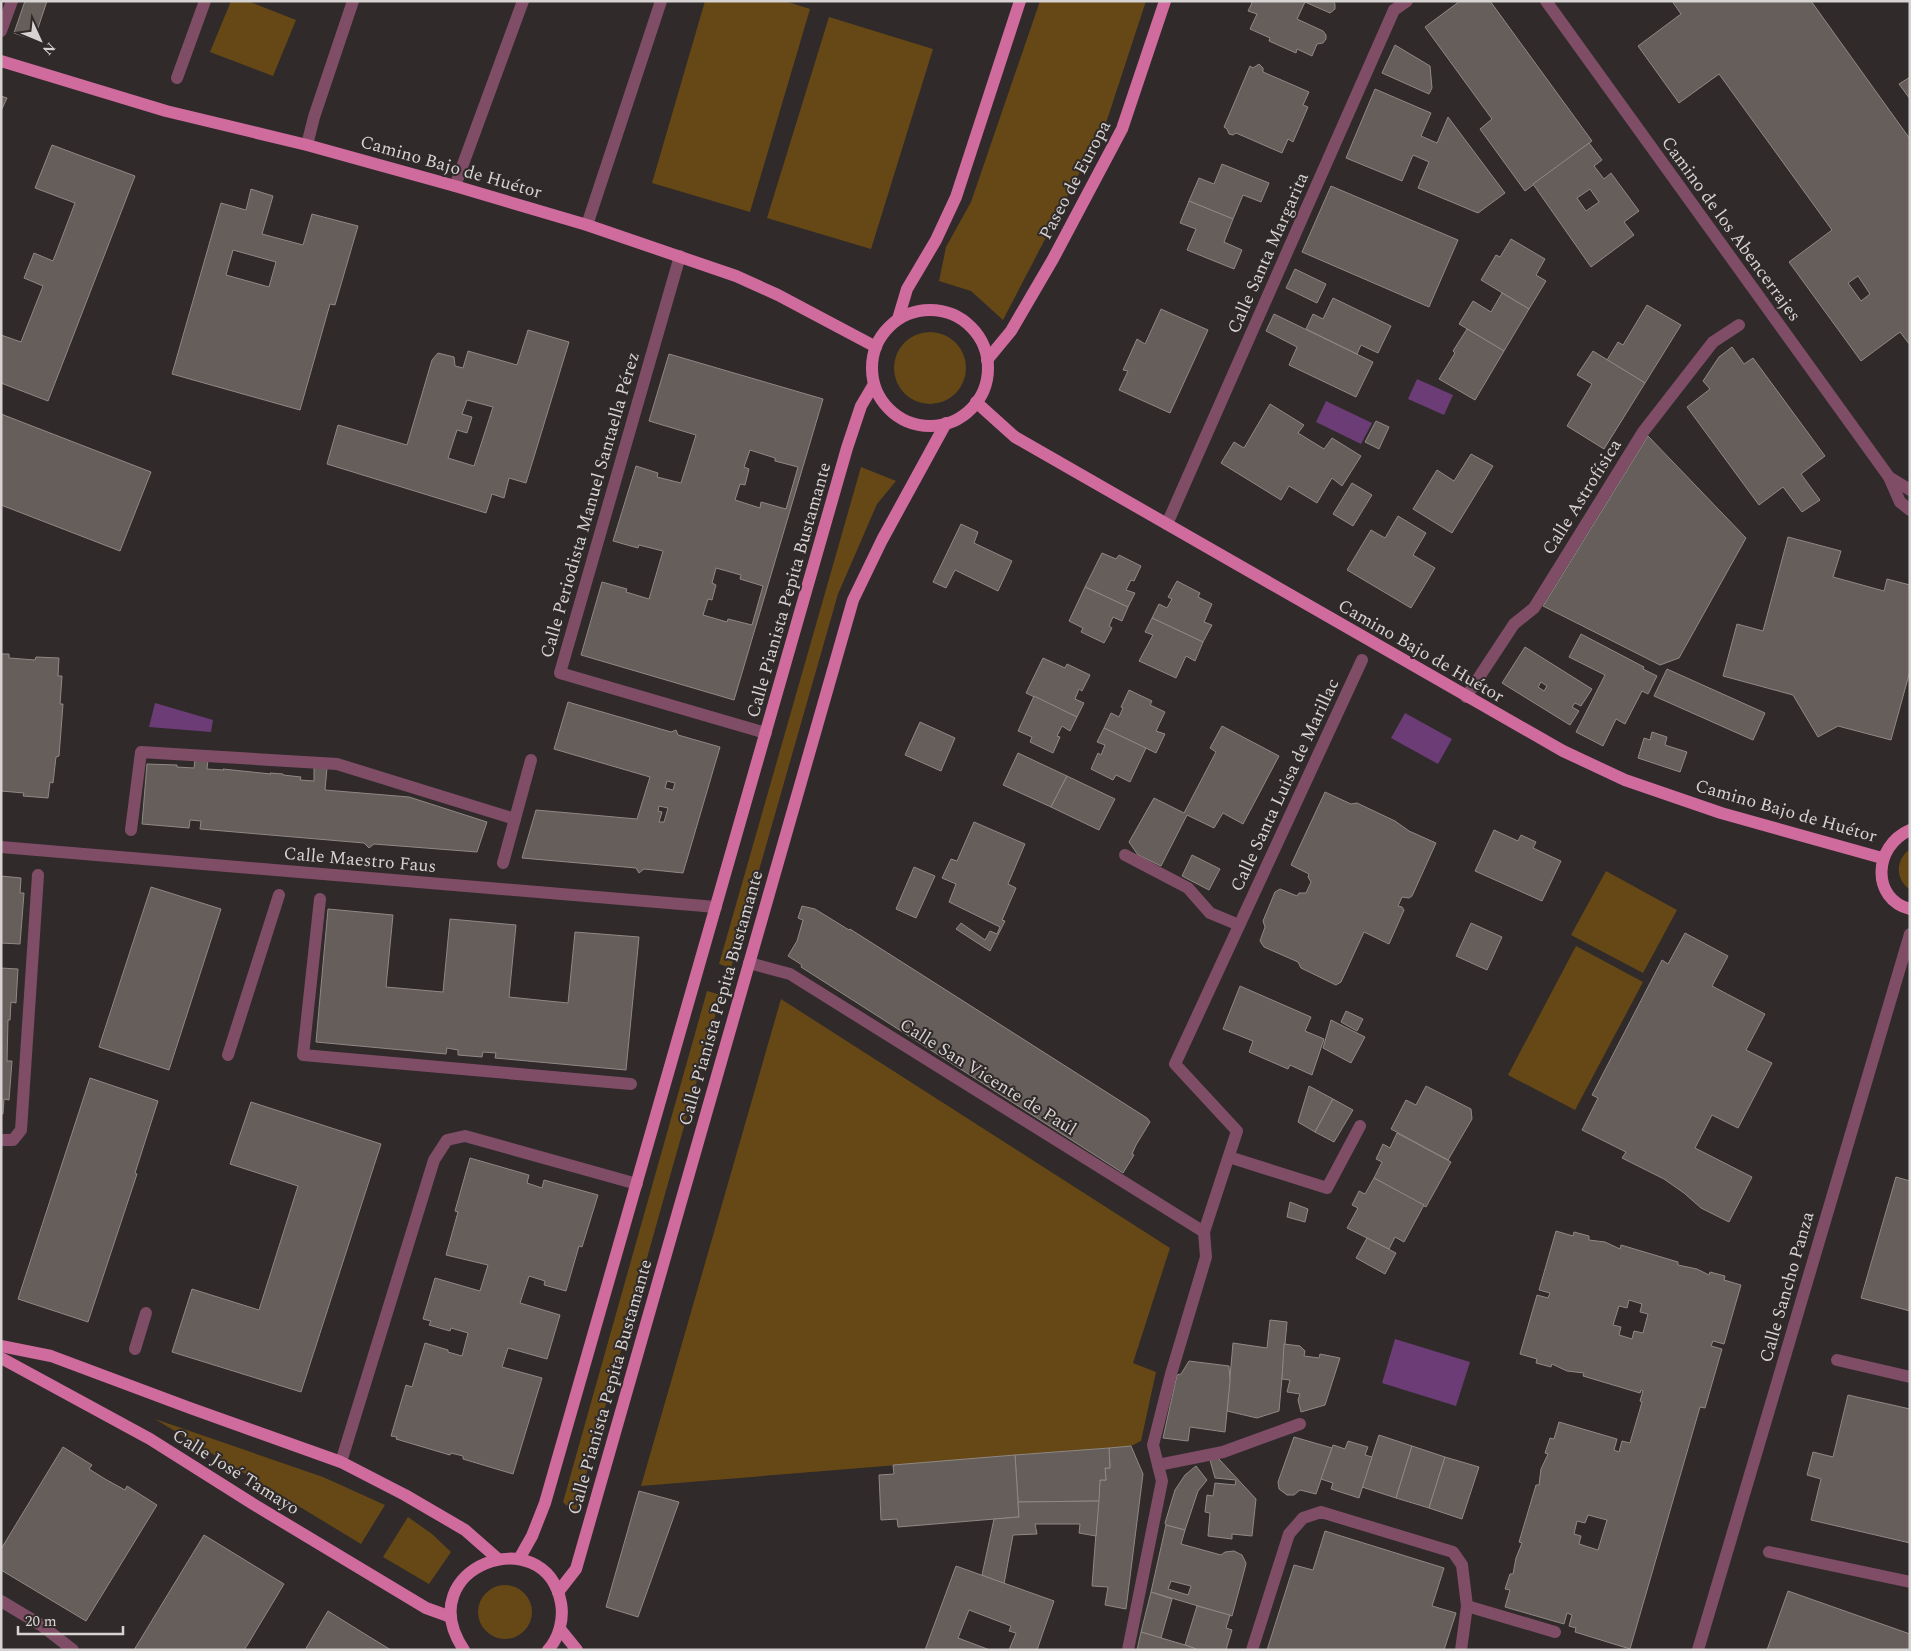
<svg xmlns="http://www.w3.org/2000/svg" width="1911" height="1651" viewBox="0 0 1911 1651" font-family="Spectral,serif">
  <rect width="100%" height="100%" fill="#302a2a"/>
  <g fill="#654815">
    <polygon points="231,1 248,1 296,20 273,76 210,52"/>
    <polygon points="705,1 785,1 810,9 750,212 652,183"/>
    <polygon points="1040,1 1146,1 1107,120 1003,320 971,291 939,281 946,247 971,202"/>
    <polygon points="829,17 933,49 871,249 767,218"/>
    <circle cx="930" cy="368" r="36"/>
    <polygon points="861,467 896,481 877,504 838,594 731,968 719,964"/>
    <path d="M1910 849V890C1895 879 1895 860 1910 849Z"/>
    <polygon points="1606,871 1677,910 1643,973 1571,935"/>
    <polygon points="1576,946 1643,982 1575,1110 1508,1075"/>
    <polygon points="707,991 721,995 575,1514 563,1502"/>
    <polygon points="781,999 1170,1248 1133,1363 1156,1372 1141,1441 1131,1446 641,1486"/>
    <polygon points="155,1419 323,1477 385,1505 361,1544"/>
    <polygon points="408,1517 432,1534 451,1552 429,1584 383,1557"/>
    <circle cx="505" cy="1612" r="27"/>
  </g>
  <g fill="#6b3c75">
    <polygon points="1417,379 1453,395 1444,415 1408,399"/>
    <polygon points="1326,401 1372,423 1361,444 1316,422"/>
    <polygon points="155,703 213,720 211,732 149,727"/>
    <polygon points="1405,713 1452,739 1438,764 1391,738"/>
    <polygon points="1395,1339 1470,1362 1456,1406 1382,1383"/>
  </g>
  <g fill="#655e5b" stroke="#8f8885" fill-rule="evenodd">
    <polygon points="25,1 47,1 34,40 14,33"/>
    <polygon points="1333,1 1335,4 1335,9 1330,13 1305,2 1297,19 1323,31 1326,35 1326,39 1323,43 1317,44 1312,56 1297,49 1296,53 1269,41 1270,38 1250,29 1257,14 1248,11 1252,3 1250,1"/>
    <polygon points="1460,1 1490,1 1592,141 1525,191 1480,129 1492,119 1425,27"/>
    <path d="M1672 1H1811L1910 139V345L1900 332 1861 361 1789 262 1832 230 1719 74 1679 103 1638 46 1681 14ZM1858 276 1870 294 1861 301 1848 283Z"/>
    <polygon points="1395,45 1430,66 1432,88 1429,94 1382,73"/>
    <polygon points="1259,64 1263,68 1263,72 1309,92 1303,105 1308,107 1293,142 1288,139 1282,153 1236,133 1233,135 1229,134 1227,129 1224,127 1250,66 1253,68"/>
    <polygon points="1910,77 1910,99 1899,84"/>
    <polygon points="1375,89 1431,113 1421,136 1437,143 1448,117 1505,193 1478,213 1418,188 1429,162 1413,155 1402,181 1346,158"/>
    <polygon points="1,96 7,98 1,111"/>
    <path d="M1589 143 1602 160 1594 166 1604 179 1611 173 1639 211 1624 222 1634 235 1591 267 1533 184ZM1590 189 1599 202 1586 211 1577 198Z"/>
    <polygon points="52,145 135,176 48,401 1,383 1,335 21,342 43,286 24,278 34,253 53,261 75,203 35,188"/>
    <polygon points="1222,164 1269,183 1261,202 1243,195 1233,219 1189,201 1199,178 1214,184"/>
    <polygon points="1331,186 1458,240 1429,307 1302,252"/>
    <path d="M251 189 273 196 262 234 303 245 312 214 358 226 335 305 330 304 300 410 172 374 221 203 246 210ZM233 250 276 262 269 287 226 275Z"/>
    <polygon points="1189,201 1233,219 1224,242 1242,250 1234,269 1187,250 1196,229 1180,223"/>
    <polygon points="1511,239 1545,259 1536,275 1546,281 1529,309 1481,280 1496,255 1500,257"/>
    <polygon points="1295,269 1326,284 1317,303 1286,288"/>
    <polygon points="1502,293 1529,309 1504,351 1459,324 1473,301 1491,312"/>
    <polygon points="1333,298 1391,326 1378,353 1361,345 1357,354 1306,329 1313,314 1323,319"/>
    <polygon points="1647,305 1681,325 1645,383 1607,360 1618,342 1623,345"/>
    <polygon points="1161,309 1208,330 1170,413 1119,390 1128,371 1123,370 1137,339 1145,344"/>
    <polygon points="1274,314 1373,362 1356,397 1289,365 1297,347 1266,331"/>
    <polygon points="1467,329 1504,351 1475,400 1439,379 1455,353 1453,351"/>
    <path d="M528 330 569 342 526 483 509 478 504 498 492 494 486 513 327 464 338 425 407 445 432 360 438 353 454 357 455 366 463 368 468 351 517 365ZM467 400 493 407 474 466 448 458 457 430 467 433 472 417 462 414Z"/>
    <polygon points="1732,347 1744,364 1753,358 1825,456 1801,474 1820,500 1802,512 1783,487 1759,505 1687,407 1710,389 1703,381 1719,357"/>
    <polygon points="1593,351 1645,383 1604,449 1567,426 1592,384 1577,375"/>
    <path d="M669 354 823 399 734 700 581 655 602 582 627 589 626 592 649 599 663 551 639 545 638 548 613 541 636 466 658 473 657 477 681 483 696 435 649 421ZM750 450 775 458V461L798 467 786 509 761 502 760 508 735 500 740 484 745 485 749 469 744 467ZM716 568 741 575 740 579 763 586 752 625 728 619 727 622 703 615 708 599 712 600 716 585 712 583Z"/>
    <polygon points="1270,404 1304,425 1298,433 1324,449 1332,438 1361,456 1342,486 1332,478 1317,503 1289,486 1281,500 1221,463 1234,442 1244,448"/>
    <polygon points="1,414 151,472 120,551 1,505"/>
    <polygon points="1376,421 1389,427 1379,449 1365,442"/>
    <polygon points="1648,436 1746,538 1679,658 1660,665 1543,606"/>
    <polygon points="1471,454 1493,466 1452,533 1413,509 1437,470 1454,481"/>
    <polygon points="1352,483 1372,495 1353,526 1333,514"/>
    <polygon points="1398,516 1426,533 1413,555 1435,568 1411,608 1347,570 1371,530 1385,538"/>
    <polygon points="961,524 978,532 974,543 1012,561 998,591 955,570 946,588 933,582"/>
    <polygon points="1788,537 1841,551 1833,577 1884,591 1887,579 1910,585 1910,671 1891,740 1838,726 1818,737 1793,695 1723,676 1737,624 1763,631"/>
    <polygon points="1102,553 1116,559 1119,555 1141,566 1134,581 1131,580 1126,590 1135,593 1128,607 1085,587"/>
    <polygon points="1177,581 1200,593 1198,597 1212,604 1204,622 1212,625 1203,642 1152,618 1159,604 1167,608 1172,599 1168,597"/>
    <polygon points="1085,587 1128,607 1122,621 1113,617 1109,626 1112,628 1104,643 1081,632 1083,628 1069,621"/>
    <polygon points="1152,618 1203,642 1195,661 1186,656 1176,678 1139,661 1153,635 1145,632"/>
    <polygon points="1581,634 1644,667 1643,669 1657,676 1648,694 1642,691 1625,724 1616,719 1603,746 1576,732 1605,675 1569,657"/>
    <path d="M1525 647 1592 689 1581 706 1575 703 1572 707 1579 711 1570 725 1502 683ZM1541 682 1547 686 1544 691 1538 687Z"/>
    <polygon points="1,654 9,654 9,658 35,660 36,657 59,658 58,676 62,676 60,704 63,704 59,756 56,757 53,783 50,782 48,798 23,796 24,793 1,791"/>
    <polygon points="1043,658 1065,668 1067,664 1090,675 1082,691 1079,689 1075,699 1084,703 1077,717 1026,693"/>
    <polygon points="1667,669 1765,713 1753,740 1654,696"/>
    <polygon points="1129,690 1152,701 1150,705 1165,712 1156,731 1165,734 1156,753 1104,728 1111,713 1119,717 1123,708 1121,707"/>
    <polygon points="1034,696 1077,717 1070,731 1062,726 1057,736 1060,737 1053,753 1030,742 1032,737 1018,731"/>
    <path d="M568 702 671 732 676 730 678 735 720 747 683 873 644 869 639 873 636 868 522 858 536 810 637 819 650 777 554 749ZM667 781 675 783 673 790 665 788ZM659 806 668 808 664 822H659L662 812 658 811Z"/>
    <polygon points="920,722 955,738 941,771 905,755"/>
    <polygon points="1222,726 1279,756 1243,824 1223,813 1214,828 1187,815 1161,866 1138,855 1129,842 1154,798 1184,813 1216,752 1210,748"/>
    <polygon points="1104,728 1146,748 1130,782 1116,775 1113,780 1091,769 1098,753 1101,755 1105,745 1097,742"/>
    <polygon points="1652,732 1667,737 1665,745 1687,752 1680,772 1638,758 1644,738 1650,740"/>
    <polygon points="1018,753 1067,776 1051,807 1003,785"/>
    <polygon points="195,759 208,760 207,769 224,770 223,769 271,774 270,773 283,774 283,775 301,777 300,780 314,781 314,767 327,768 325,790 409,797 487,822 477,852 374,844 369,848 364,843 200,829 201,821 190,820 189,828 142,824 147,764 177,765 177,767 194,768"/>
    <polygon points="1067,776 1115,799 1099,830 1051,807"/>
    <polygon points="1325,792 1351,804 1357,803 1395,821 1409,831 1436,843 1412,896 1409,898 1402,897 1398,906 1402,907 1404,910 1389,944 1364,932 1341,982 1336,985 1301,968 1298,962 1264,947 1260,941 1265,927 1263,921 1275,892 1280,889 1297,896 1299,893 1306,893 1311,882 1308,877 1309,874 1291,865"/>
    <polygon points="974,822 1025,844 1008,884 1016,888 1002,920 1005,921 990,951 956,929 961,923 985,940 990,931 997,934 1000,927 949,902 956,884 942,878 951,859 957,861"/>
    <polygon points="1494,830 1518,841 1521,835 1536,842 1533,848 1561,861 1542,901 1475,871"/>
    <polygon points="1192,855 1220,869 1209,890 1182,876"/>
    <polygon points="914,867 935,876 916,918 896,909"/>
    <polygon points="1,876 21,878 20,893 24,893 20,944 1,943"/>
    <polygon points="151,887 221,909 169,1070 99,1047"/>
    <polygon points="802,906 815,909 849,930 850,929 1147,1118 1150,1122 1136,1145 1132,1154 1134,1155 1123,1173 801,967 802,965 788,956 797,941 803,920 798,918"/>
    <polygon points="328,909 393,915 386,987 443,992 450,919 516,925 509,997 568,1003 575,932 639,937 626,1070 495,1058 496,1053 483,1052 482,1057 458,1055 458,1050 447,1048 446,1054 316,1042"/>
    <polygon points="1471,923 1502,937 1487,970 1456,956"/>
    <polygon points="1685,933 1728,956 1712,986 1765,1014 1746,1050 1772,1063 1738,1128 1712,1115 1695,1148 1752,1177 1729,1222 1701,1208 1684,1193 1664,1179 1622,1158 1626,1152 1582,1130 1598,1098 1592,1095 1662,960 1668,964"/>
    <polygon points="1,968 18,969 16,1003 11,1002 10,1020 8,1020 7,1061 12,1061 9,1100 4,1099 3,1114 1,1114"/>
    <polygon points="1240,986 1311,1017 1305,1031 1324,1039 1312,1075 1290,1065 1288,1069 1249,1052 1253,1041 1223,1029"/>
    <polygon points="1346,1011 1363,1019 1357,1031 1341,1022"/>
    <polygon points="1331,1020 1365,1037 1351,1063 1323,1048"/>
    <polygon points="90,1078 158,1101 135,1173 137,1174 88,1322 18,1299"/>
    <polygon points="1309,1086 1333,1099 1315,1132 1298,1122"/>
    <polygon points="1426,1086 1471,1109 1472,1119 1448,1160 1391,1129 1406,1100 1416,1105"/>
    <polygon points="1333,1099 1353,1110 1334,1142 1315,1132"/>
    <polygon points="251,1102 381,1144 301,1392 172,1352 192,1289 259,1310 298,1186 230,1164"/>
    <polygon points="1397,1133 1451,1162 1426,1207 1374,1178 1382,1162 1376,1159 1383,1144 1390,1148"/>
    <polygon points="470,1158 529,1175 527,1183 542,1188 544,1180 598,1195 582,1247 579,1246 566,1291 544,1285 545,1281 529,1276 520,1303 560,1315 547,1359 508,1348 502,1367 542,1378 513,1474 463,1459 463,1456 451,1453 450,1455 396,1439 397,1437 391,1436 406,1385 412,1387 425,1343 448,1350 448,1352 462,1356 468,1333 451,1328 450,1331 429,1325 431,1321 423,1319 435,1278 480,1291 488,1265 446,1255 458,1212 455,1211"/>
    <polygon points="1896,1177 1910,1181 1910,1311 1861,1298"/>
    <polygon points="1374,1178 1424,1205 1404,1242 1395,1237 1389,1249 1347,1228 1358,1208 1352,1205 1359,1191 1365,1194"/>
    <polygon points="1290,1202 1308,1209 1305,1222 1287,1217"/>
    <path d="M1556 1231 1573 1236 1574 1232 1589 1236V1240L1605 1242 1620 1249 1621 1245 1678 1262V1265L1697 1269 1709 1275 1710 1272 1725 1276 1724 1280 1741 1285 1724 1344 1713 1341 1711 1346 1722 1349 1705 1408 1700 1407 1630 1649 1575 1632 1576 1628 1569 1626 1572 1615 1567 1613 1564 1624 1505 1607 1510 1590 1505 1589 1510 1574H1513L1516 1558 1522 1543 1519 1542 1536 1485H1539L1541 1469 1548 1454 1545 1453 1550 1438 1554 1439 1559 1422 1617 1439 1614 1450 1619 1452 1622 1441 1630 1443 1642 1402 1640 1401 1643 1391 1641 1390 1640 1393 1583 1376 1584 1373 1567 1371 1552 1364 1551 1367 1536 1363 1537 1359 1520 1354 1537 1295 1548 1298 1550 1293 1539 1290ZM1629 1300 1642 1304 1640 1312 1648 1314 1643 1333 1634 1331 1632 1339 1619 1335 1621 1327 1613 1325 1619 1306 1627 1308ZM1588 1515 1607 1520 1598 1550 1579 1544 1581 1536 1574 1534 1577 1521 1585 1523Z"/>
    <polygon points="1367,1238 1396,1253 1385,1274 1356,1258"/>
    <polygon points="1270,1320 1287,1322 1279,1411 1257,1418 1227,1411 1233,1343 1267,1348"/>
    <polygon points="1284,1344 1300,1346 1305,1351 1304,1356 1319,1358 1320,1354 1340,1358 1325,1405 1301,1412 1298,1400 1300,1394 1287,1392 1290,1380 1282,1379"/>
    <polygon points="1189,1361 1229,1366 1230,1381 1225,1432 1190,1427 1188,1441 1163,1438 1177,1375 1181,1374"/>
    <polygon points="1848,1395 1910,1409 1910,1543 1811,1520 1821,1479 1807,1475 1813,1452 1833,1457"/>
    <polygon points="1379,1435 1412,1446 1396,1498 1362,1487"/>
    <polygon points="1294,1437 1332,1448 1316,1494 1300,1490 1294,1495 1287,1495 1279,1489 1278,1482"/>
    <polygon points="1348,1441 1368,1447 1365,1455 1372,1457 1359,1498 1331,1489 1333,1483 1321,1479 1333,1445 1345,1449"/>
    <polygon points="1131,1446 1143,1474 1126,1609 1105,1605 1108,1587 1092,1586 1100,1480 1106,1480 1105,1468 1110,1468 1109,1448"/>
    <polygon points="1412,1446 1445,1457 1429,1508 1396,1498"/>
    <polygon points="63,1447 92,1465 89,1469 105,1479 125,1490 127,1486 157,1505 86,1621 1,1570 1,1549"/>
    <polygon points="1109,1448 1110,1468 1105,1468 1106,1480 1100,1480 1099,1501 1018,1502 1015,1455"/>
    <polygon points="1015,1455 1019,1517 898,1527 897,1519 881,1520 879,1475 894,1474 893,1465"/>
    <polygon points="1445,1457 1479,1467 1462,1519 1429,1508"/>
    <polygon points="1218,1458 1256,1499 1252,1536 1232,1534 1232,1539 1208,1536 1210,1513 1205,1512 1207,1495 1213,1496 1215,1483 1235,1485 1236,1480 1215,1478 1210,1460"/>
    <polygon points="1196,1466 1207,1480 1198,1491 1185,1530 1166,1525 1165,1523 1175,1490 1185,1475"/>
    <polygon points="639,1491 679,1502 638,1617 606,1607"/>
    <polygon points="1099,1501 1096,1536 1079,1533 1080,1524 1035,1524 1037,1534 1013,1535 1004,1584 982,1575 994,1519 1019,1517 1018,1502"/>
    <path d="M1166 1525 1185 1530 1181 1544 1221 1555 1225 1552 1234 1551 1242 1555 1246 1563 1245 1568 1232 1616 1151 1592ZM1171 1581 1191 1586 1188 1595 1168 1589Z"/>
    <polygon points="1325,1531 1444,1568 1432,1606 1456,1613 1444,1650 1267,1650 1294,1565 1313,1570"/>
    <polygon points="204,1535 284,1584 248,1644 244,1650 134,1650"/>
    <polygon points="956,1566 1054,1601 1037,1650 1009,1650 1016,1633 1009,1631 1011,1626 969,1610 958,1638 990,1650 925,1650"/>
    <polygon points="1788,1591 1910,1634 1910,1650 1767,1650"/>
    <polygon points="1151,1592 1172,1599 1161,1638 1141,1632"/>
    <polygon points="1197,1606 1230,1615 1226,1628 1232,1630 1226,1650 1199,1650 1185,1645"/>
    <polygon points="328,1611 360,1631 391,1650 305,1650"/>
    <polygon points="1141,1632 1185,1645 1199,1650 1137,1650"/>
  </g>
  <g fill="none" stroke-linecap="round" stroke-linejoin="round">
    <g stroke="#7f4d65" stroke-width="12">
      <polyline points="1546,1 1889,477 1900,502 1910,510"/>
      <polyline points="1,31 12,1"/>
      <polyline points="177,78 205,1"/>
      <polyline points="307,145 314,117 353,1"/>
      <polyline points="455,186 523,1"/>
      <polyline points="587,225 661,1"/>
      <polyline points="680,256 560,673 766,733"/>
      <polyline points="1889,477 1910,490"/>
      <polyline points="1167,524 1394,10 1407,1"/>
      <polyline points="1466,697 1514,624 1534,608 1643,432 1713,342 1739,325"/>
      <polyline points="131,830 141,752 337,764 515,819"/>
      <polyline points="1,847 716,907"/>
      <polyline points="1125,855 1188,888 1210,913 1239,925"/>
      <polyline points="503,863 531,760"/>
      <polyline points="320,899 303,1055 631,1084"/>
      <polyline points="749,963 790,974 1204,1232"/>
      <polyline points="228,1055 279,895"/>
      <polyline points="1,1140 13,1140 21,1130 38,875"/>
      <polyline points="1229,1157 1327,1188 1360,1126"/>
      <polyline points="135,1349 146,1313"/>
      <polyline points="1837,1360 1910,1377"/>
      <polyline points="341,1462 434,1160 447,1140 465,1136 637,1184"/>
      <polyline points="1158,1465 1223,1452 1300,1424"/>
      <polyline points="1769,1552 1910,1582"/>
      <polyline points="1,1601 41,1625 73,1650"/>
      <polyline points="1467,1606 1555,1632"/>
      <polyline points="1128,1650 1162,1481 1153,1445 1171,1374 1206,1257 1204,1232 1237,1131 1175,1064 1362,660"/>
      <polyline points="1252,1650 1289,1534 1303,1518 1321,1512 1453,1552 1462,1565 1467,1606 1461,1650"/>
      <polyline points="1698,1650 1910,934"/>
    </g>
    <g stroke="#d06b9e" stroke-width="12">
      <polyline points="1,61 166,111 307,145 455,186 587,225 736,276 778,295 876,347"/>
      <circle cx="930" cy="368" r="58"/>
      <polyline points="898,319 907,289 936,240 956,197 1020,1"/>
      <polyline points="987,360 1011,331 1053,259 1122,129 1165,1"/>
      <polyline points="976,402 1015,437 1563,751 1625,780 1721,813 1882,858"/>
      <path d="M1910 830C1873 846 1871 899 1910 909"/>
      <polyline points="1,1346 51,1356 190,1408 341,1462 405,1495 465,1530 498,1559"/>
      <polyline points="1,1358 150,1439 253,1504 426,1608 451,1617"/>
      <polyline points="519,1559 532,1536 545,1503 847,448 861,406 874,384"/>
      <polyline points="558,1592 576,1569 853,600 882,540 946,423"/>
      <polyline points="560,1629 577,1650"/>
      <path d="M464 1650C408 1567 545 1518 561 1603 564 1619 559 1638 548 1650"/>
    </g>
  </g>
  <g text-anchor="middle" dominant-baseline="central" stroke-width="4" stroke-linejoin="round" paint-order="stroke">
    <g font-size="18" fill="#d7d3d3" stroke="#302a2a">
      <text transform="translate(451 167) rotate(16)">Camino Bajo de Huétor</text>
      <text transform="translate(1075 180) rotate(-62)">Paseo de Europa</text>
      <text transform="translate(1731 229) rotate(54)">Camino de los Abencerrajes</text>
      <text transform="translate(1268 253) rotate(-66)">Calle Santa Margarita</text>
      <text transform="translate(1582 497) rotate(-58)">Calle Astrofísica</text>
      <text transform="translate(590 505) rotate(-74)">Calle Periodista Manuel Santaella Pérez</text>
      <text transform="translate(789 590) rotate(-74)">Calle Pianista Pepita Bustamante</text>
      <text transform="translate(1421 651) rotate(30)">Camino Bajo de Huétor</text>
      <text transform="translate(1285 785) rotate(-65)">Calle Santa Luisa de Marillac</text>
      <text transform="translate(1786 811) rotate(16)">Camino Bajo de Huétor</text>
      <text transform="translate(360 860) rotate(5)">Calle Maestro Faus</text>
      <text transform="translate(721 998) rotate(-74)">Calle Pianista Pepita Bustamante</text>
      <text transform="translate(988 1077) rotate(32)">Calle San Vicente de Paúl</text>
      <text transform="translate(1787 1287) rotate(-74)">Calle Sancho Panza</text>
      <text transform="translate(610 1387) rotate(-74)">Calle Pianista Pepita Bustamante</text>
      <text transform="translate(236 1472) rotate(32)">Calle José Tamayo</text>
    </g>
  </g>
  <rect width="1911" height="1651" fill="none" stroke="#d7d3d3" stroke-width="5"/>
  <g transform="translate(40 40) rotate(134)" stroke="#302a2a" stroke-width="4" paint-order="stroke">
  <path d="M0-4L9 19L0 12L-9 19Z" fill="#d7d3d3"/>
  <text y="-8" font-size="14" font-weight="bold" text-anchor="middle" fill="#d7d3d3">N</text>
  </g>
  <path d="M18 1626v8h105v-8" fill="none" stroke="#d7d3d3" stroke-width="2.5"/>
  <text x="25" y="1626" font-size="15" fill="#d7d3d3" stroke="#302a2a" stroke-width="4" paint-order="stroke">20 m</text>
</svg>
